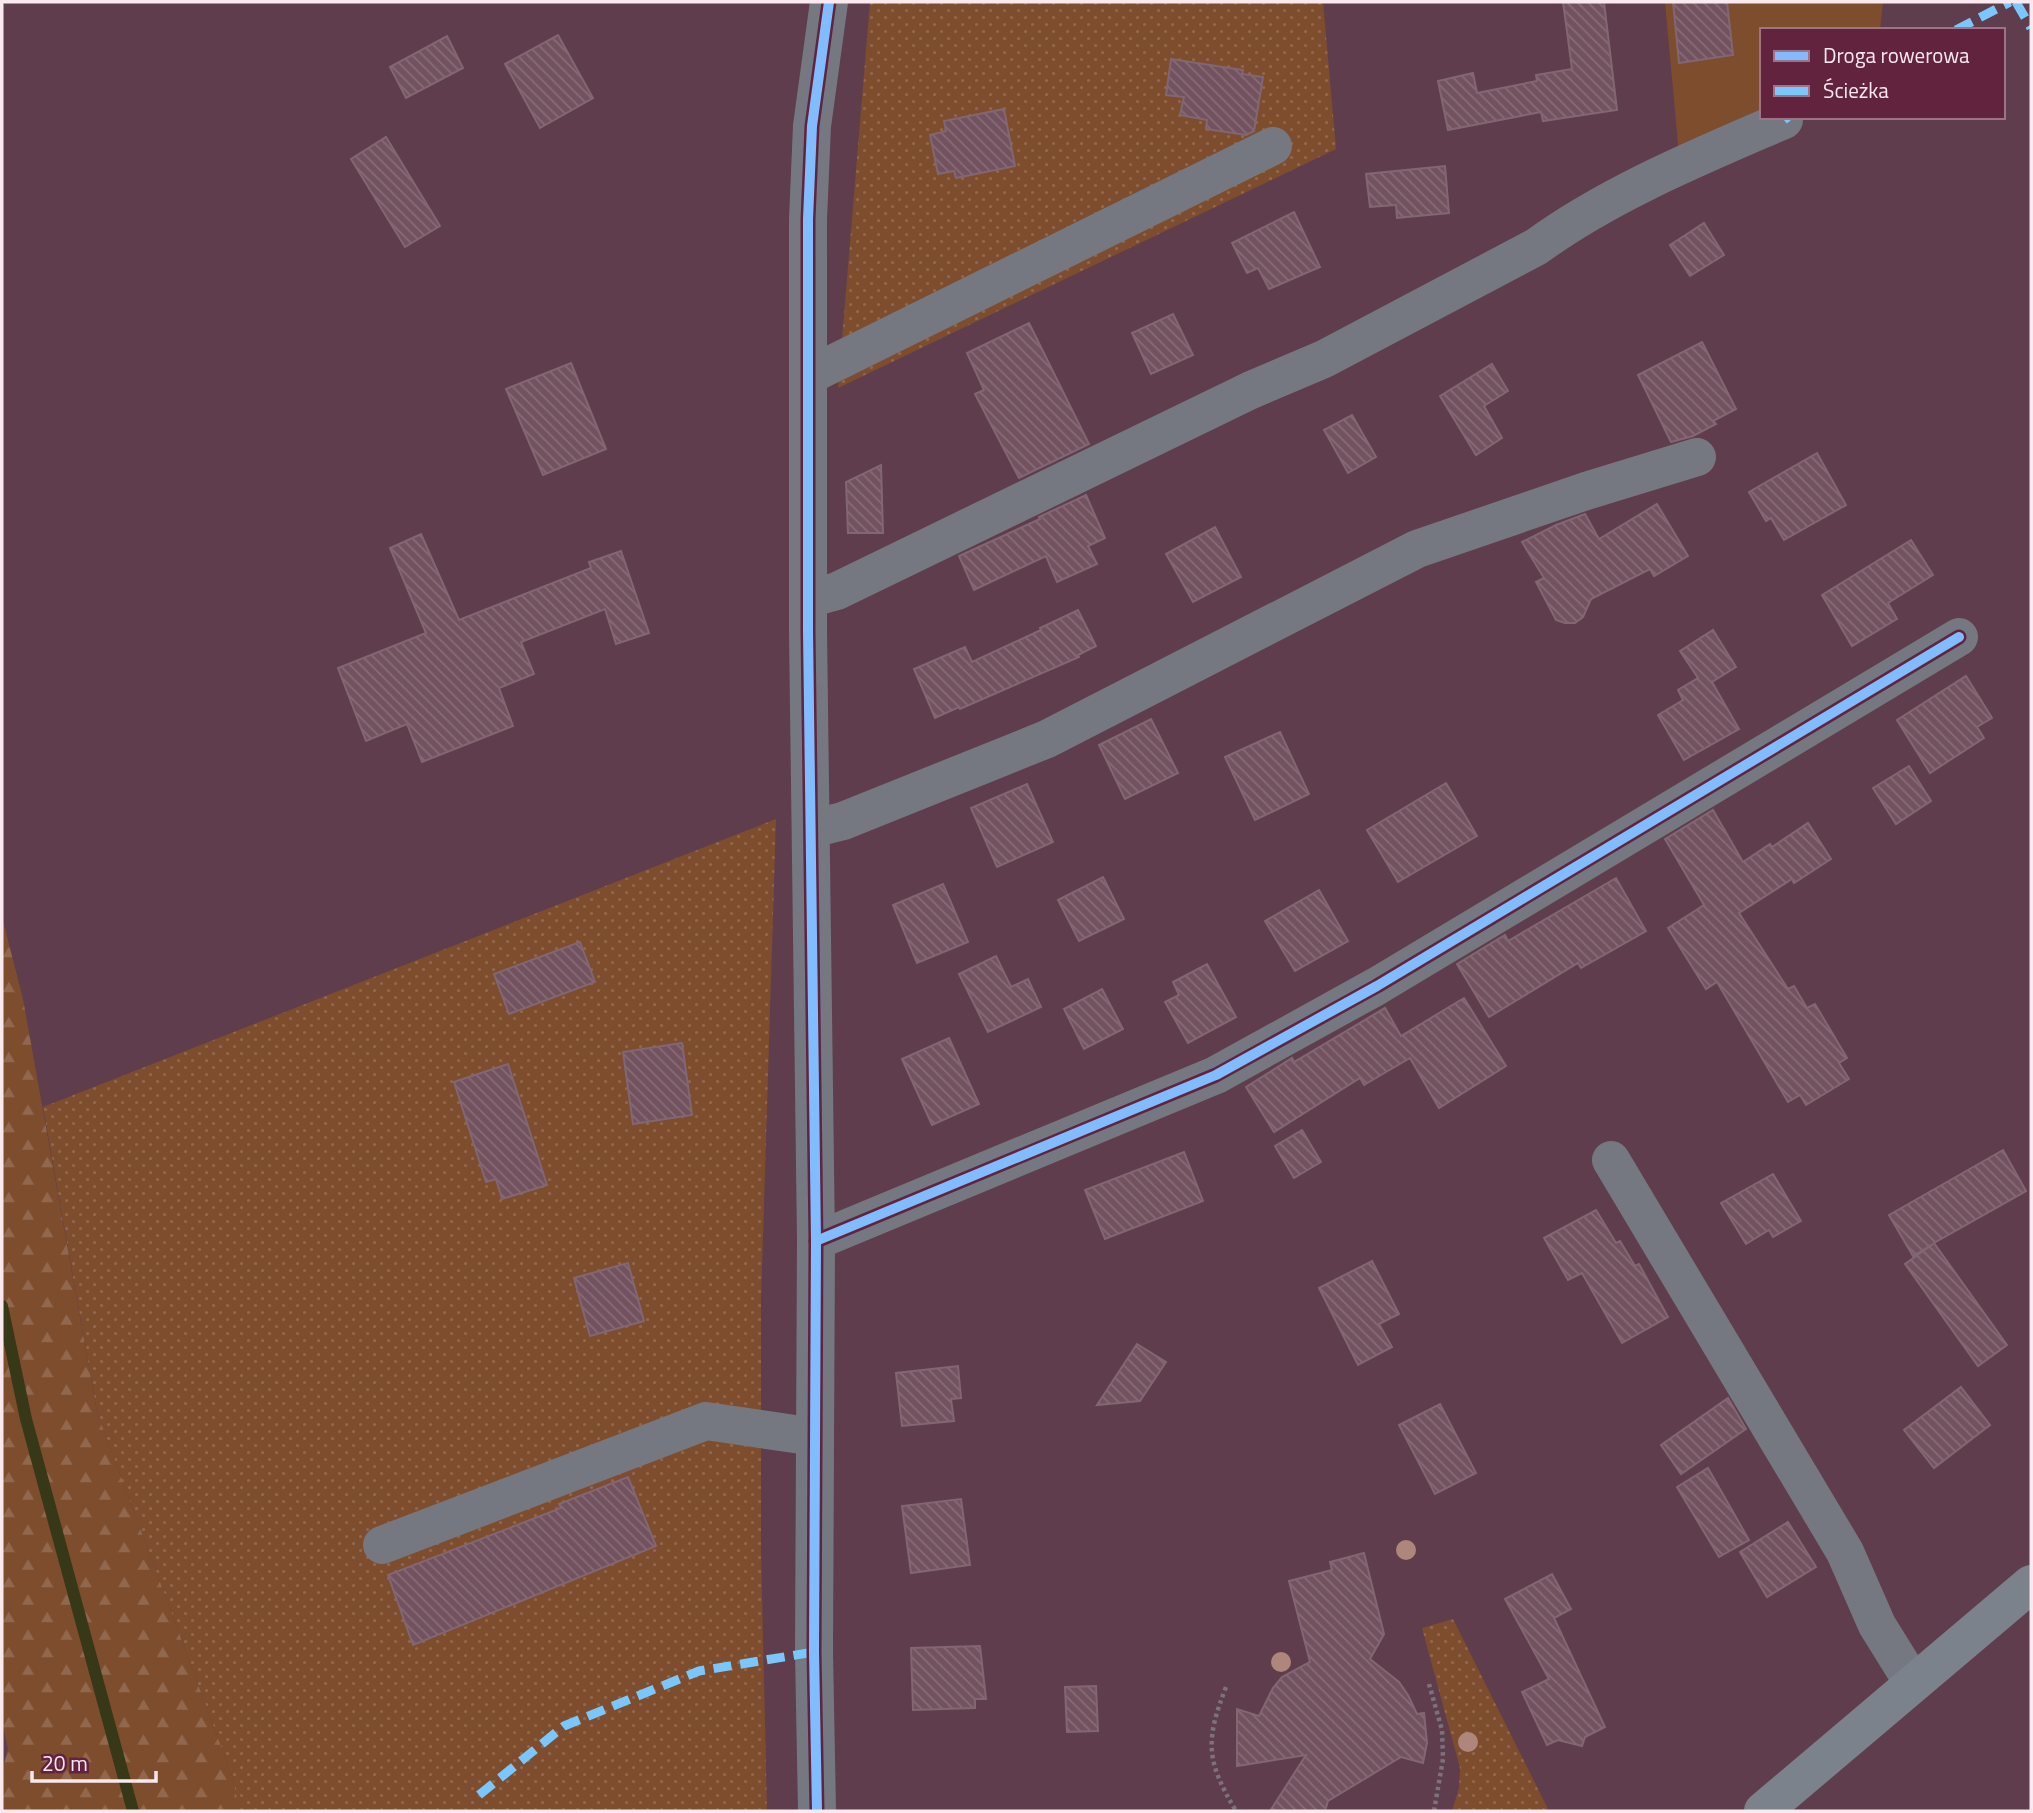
<svg xmlns="http://www.w3.org/2000/svg" width="2033" height="1813" viewBox="0 0 2033 1813" font-family="'Titillium Web',sans-serif">
  <defs>
    <pattern id="grass-dots" width="8" height="8" patternUnits="userSpaceOnUse" patternTransform="scale(1.75)"><rect width="8" height="8" fill="#7e4d2e"/><path d="M2 2h.1M6 6h.1" fill="none" stroke="#91674d" stroke-width="1.8" stroke-linecap="round"/></pattern>
    <pattern id="forest-firs" width="22" height="20" patternUnits="userSpaceOnUse" patternTransform="scale(1.75)"><rect width="22" height="20" fill="#7e4d2e"/><path d="M5 1l3.5 6h-7zM16 11l3.5 6h-7z" fill="#91674d"/></pattern>
    <pattern id="building-back-hatch" width="6" height="6" patternUnits="userSpaceOnUse" patternTransform="scale(1.75)"><rect width="6" height="6" fill="#735260"/><path d="M-1 5l2 2M0 0l6 6M5-1l2 2" fill="none" stroke="#886b77"/></pattern>
  </defs>
  <rect width="100%" height="100%" fill="#5f3d4c"/>
  <g fill="url(#grass-dots)">
    <polygon points="870,2 1323,2 1336,149 838,388"/>
    <polygon points="776,819 761,1299 761,1552 767,1811 239,1811 232,1776 97,1412 43,1107"/>
    <polygon points="1453,1619 1549,1811 1452,1811 1459,1788 1460,1768 1422,1628"/>
  </g>
  <polygon fill="url(#forest-firs)" points="2,917 23,999 97,1412 232,1776 240,1811 2,1811 2,1771 8,1749 2,1721"/>
  <polygon fill="#7e4d2e" points="1665,2 1883,2 1880,30 1762,30 1762,116 1679,155"/>
  <g fill="none" stroke-linecap="round" stroke-linejoin="round">
    <polyline stroke="#373818" stroke-width="12" points="2,1306 26,1419 133,1811"/>
  </g>
  <g fill="url(#building-back-hatch)" stroke="#826673" stroke-width="2">
    <polygon points="1563,2 1604,2 1617,110 1543,121 1541,112 1448,130 1438,81 1473,73 1477,93 1537,81 1536,75 1572,69"/>
    <polygon points="1673,2 1727,2 1733,55 1679,63"/>
    <polygon points="558,35 593,98 540,128 505,64"/>
    <polygon points="447,36 463,68 406,98 390,67"/>
    <polygon points="1171,59 1243,70 1242,74 1263,77 1254,131 1246,135 1206,129 1207,120 1180,115 1184,97 1166,95"/>
    <polygon points="1004,109 1015,166 956,178 954,171 938,174 930,135 946,131 944,121"/>
    <polygon points="386,137 440,226 405,247 351,159"/>
    <polygon points="1445,166 1449,213 1397,218 1396,205 1370,207 1366,174"/>
    <polygon points="1294,212 1320,267 1269,289 1258,268 1247,273 1232,243"/>
    <polygon points="1704,223 1724,255 1690,276 1670,245"/>
    <polygon points="1173,314 1193,355 1151,374 1132,333"/>
    <polygon points="1029,323 1089,444 1019,478 975,394 984,390 967,353"/>
    <polygon points="1702,342 1736,409 1713,421 1716,424 1693,436 1671,442 1638,375"/>
    <polygon points="571,363 606,449 543,475 506,389"/>
    <polygon points="1492,364 1508,391 1484,406 1502,438 1476,455 1440,396"/>
    <polygon points="1352,415 1376,457 1348,473 1324,430"/>
    <polygon points="1817,453 1846,505 1784,540 1771,518 1766,521 1749,492"/>
    <polygon points="881,465 883,533 848,533 846,482"/>
    <polygon points="1086,495 1105,538 1088,546 1097,564 1057,582 1046,556 974,590 959,556 1040,519 1039,517"/>
    <polygon points="1657,504 1688,556 1654,576 1650,569 1591,599 1583,617 1575,623 1565,623 1556,620 1536,582 1544,578 1522,542 1556,525 1585,514 1599,539"/>
    <polygon points="1215,527 1241,577 1193,602 1166,554"/>
    <polygon points="421,534 459,620 591,568 589,562 621,551 649,633 616,644 605,609 521,642 534,674 499,688 513,726 422,762 407,724 366,741 338,668 426,633 390,548"/>
    <polygon points="1911,540 1933,575 1888,603 1897,619 1852,646 1822,595"/>
    <polygon points="1078,610 1096,646 1078,655 1079,657 960,709 959,707 935,718 914,669 965,647 972,662 1041,630 1040,628"/>
    <polygon points="1713,630 1736,667 1712,682 1739,729 1684,760 1658,715 1683,700 1678,690 1698,678 1680,651"/>
    <polygon points="1966,676 1992,718 1977,727 1984,738 1930,773 1897,720"/>
    <polygon points="1151,719 1178,773 1125,799 1099,745"/>
    <polygon points="1280,732 1309,794 1255,820 1225,757"/>
    <polygon points="1909,766 1931,801 1896,824 1873,788"/>
    <polygon points="1446,783 1477,836 1398,882 1367,830"/>
    <polygon points="1027,784 1053,842 997,867 971,808"/>
    <polygon points="1713,810 1743,862 1770,844 1772,847 1808,823 1831,859 1794,883 1792,879 1739,913 1788,989 1794,986 1807,1008 1815,1004 1847,1058 1839,1063 1849,1079 1806,1105 1800,1095 1788,1102 1717,982 1706,989 1668,928 1704,905 1665,839"/>
    <polygon points="1103,877 1124,919 1079,941 1058,900"/>
    <polygon points="1616,878 1646,931 1581,968 1578,963 1489,1017 1457,964 1505,935 1508,941"/>
    <polygon points="943,884 968,942 917,963 893,905"/>
    <polygon points="1319,890 1348,941 1295,971 1265,921"/>
    <polygon points="580,942 595,982 509,1014 494,974"/>
    <polygon points="996,956 1011,987 1028,979 1041,1007 988,1032 959,974"/>
    <polygon points="1207,964 1236,1017 1188,1043 1165,1002 1179,995 1173,982"/>
    <polygon points="1102,989 1123,1029 1084,1049 1064,1009"/>
    <polygon points="1464,998 1506,1066 1439,1108 1410,1058 1364,1085 1360,1078 1274,1132 1246,1087 1292,1058 1294,1062 1385,1008 1401,1036"/>
    <polygon points="949,1038 979,1104 932,1125 902,1059"/>
    <polygon points="682,1043 692,1115 633,1124 623,1052"/>
    <polygon points="508,1064 547,1185 502,1199 496,1179 486,1182 454,1082"/>
    <polygon points="1302,1130 1321,1162 1294,1178 1275,1146"/>
    <polygon points="2003,1150 2026,1191 1934,1243 2007,1345 1978,1366 1905,1264 1933,1244 1913,1256 1889,1215"/>
    <polygon points="1184,1152 1203,1201 1105,1239 1085,1190"/>
    <polygon points="1773,1174 1801,1221 1773,1237 1769,1230 1746,1244 1721,1203"/>
    <polygon points="1596,1210 1616,1243 1620,1241 1635,1266 1639,1264 1668,1317 1622,1343 1582,1273 1568,1280 1544,1238"/>
    <polygon points="1372,1261 1399,1314 1379,1324 1392,1347 1358,1365 1319,1288"/>
    <polygon points="628,1263 644,1321 590,1336 574,1278"/>
    <polygon points="1137,1344 1166,1362 1140,1401 1097,1405"/>
    <polygon points="958,1366 961,1398 951,1399 954,1421 902,1426 896,1373"/>
    <polygon points="1961,1387 1990,1425 1934,1468 1904,1430"/>
    <polygon points="1728,1398 1746,1429 1681,1474 1661,1445"/>
    <polygon points="1440,1404 1476,1473 1435,1494 1399,1425"/>
    <polygon points="1708,1468 1749,1540 1719,1557 1677,1487"/>
    <polygon points="628,1477 656,1546 413,1645 388,1575 561,1508 559,1504"/>
    <polygon points="961,1499 970,1565 911,1573 902,1506"/>
    <polygon points="1788,1522 1816,1567 1767,1597 1740,1552"/>
    <polygon points="1364,1553 1384,1634 1370,1659 1399,1682 1408,1695 1417,1714 1424,1713 1427,1743 1423,1763 1401,1757 1328,1801 1325,1811 1270,1811 1306,1755 1237,1766 1237,1709 1259,1716 1273,1688 1282,1677 1310,1662 1289,1581 1332,1570 1330,1562"/>
    <polygon points="1552,1574 1571,1609 1554,1618 1605,1727 1585,1737 1582,1746 1558,1740 1547,1745 1522,1692 1549,1679 1505,1599"/>
    <polygon points="980,1646 986,1699 975,1699 975,1708 913,1710 911,1648"/>
    <polygon points="1096,1686 1098,1731 1067,1732 1065,1687"/>
  </g>
  <g fill="none" stroke-linecap="round" stroke-linejoin="round">
    <g stroke="#79737c" stroke-width="4.5" stroke-dasharray="3.5 3.5" stroke-linecap="butt">
      <polyline points="1429,1684 1442,1730 1443,1759 1434,1811"/>
      <path d="M1226 1687C1205 1741 1206 1761 1236 1811"/>
    </g>
    <g stroke="#757880" stroke-width="38">
      <polyline points="808,376 1273,146"/>
      <path d="M808 599 837 591 1251 390 1324 359 1536 247C1610 193 1701 156 1784 120"/>
      <polyline points="811,829 843,821 1047,739 1417,549 1586,491 1697,457"/>
      <polyline points="1611,1160 1845,1552 1877,1625 1913,1683"/>
      <polyline points="816,1241 1216,1075 1377,986 1959,637"/>
      <polyline points="382,1545 706,1421 815,1437"/>
      <polyline points="817,1811 814,1652 816,1241 808,631 808,219 812,126 829,2"/>
    </g>
    <polyline stroke="#7b828c" stroke-width="38" points="1763,1811 2031,1584"/>
    <g stroke="#7ac7fe" stroke-width="9" stroke-dasharray="18 9" stroke-linecap="butt">
      <polyline points="2016,2 2031,28"/>
      <polyline points="1956,30 2010,2"/>
      <polyline points="1784,120 1788,117"/>
      <polyline points="479,1795 564,1726 699,1671 814,1652"/>
    </g>
    <g stroke="#62233f" stroke-width="15">
      <g id="cycleway">
        <polyline points="816,1241 1216,1075 1377,986 1959,637"/>
        <polyline points="817,1811 814,1652 816,1241 808,631 808,219 812,126 829,2"/>
      </g>
    </g>
    <use href="#cycleway" stroke="#80bcff" stroke-width="10"/>
  </g>
  <g fill="#af867c">
    <circle cx="1406" cy="1550" r="10"/>
    <circle cx="1281" cy="1662" r="10"/>
    <circle cx="1468" cy="1742" r="10"/>
  </g>
  <rect width="2033" height="1813" fill="none" stroke="#fae9ef" stroke-width="7"/>
  <rect x="1760" y="28" width="245" height="91" fill="#62233f" stroke="#9f7285" stroke-width="2"/>
  <rect x="1774" y="51" width="35" height="10" fill="#80bcff" stroke="#9f7285" stroke-width="2"/>
  <text x="1823" y="63" font-size="21" fill="#fae9ef">Droga rowerowa</text>
  <rect x="1774" y="86" width="35" height="10" fill="#7ac7fe" stroke="#9f7285" stroke-width="2"/>
  <text x="1823" y="98" font-size="21" fill="#fae9ef">Ścieżka</text>
  <path d="M32 1771v10h124v-10" fill="none" stroke="#fae9ef" stroke-width="3.5"/>
  <text x="42" y="1771" font-size="21" fill="#fae9ef" stroke="#62233f" stroke-width="5" paint-order="stroke">20 m</text>
</svg>
